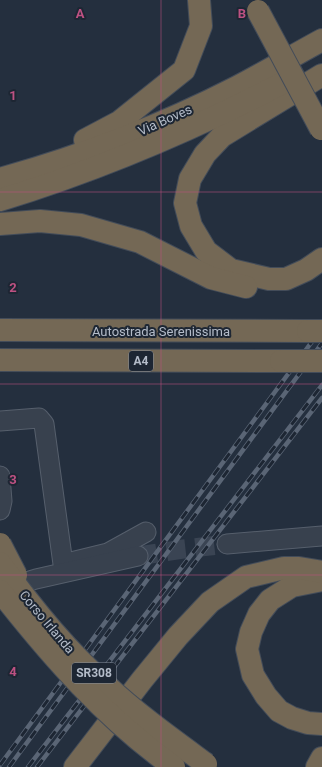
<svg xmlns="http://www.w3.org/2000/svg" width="322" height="767" viewBox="0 0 322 767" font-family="Roboto,sans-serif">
  <rect width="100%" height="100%" fill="#242f3e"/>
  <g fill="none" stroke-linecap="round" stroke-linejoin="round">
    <polyline stroke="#3a4453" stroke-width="19" stroke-dasharray="19 10" stroke-linecap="butt" points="138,556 183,549 227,544"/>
    <polyline stroke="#3a4453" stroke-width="22" stroke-dasharray="22 11" stroke-linecap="butt" points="285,82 309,69"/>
    <g stroke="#565f6c" stroke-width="21">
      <g id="minor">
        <polyline points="0,421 39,418 44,424 63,564 108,553 146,532"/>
        <polyline points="0,476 2,501 0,510"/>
        <polyline points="227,544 322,536"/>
        <polyline points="3,589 36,579 138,556"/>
      </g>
    </g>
    <g stroke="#434c59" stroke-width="24">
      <g id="highway">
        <polyline points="322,75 222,136 205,154 190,179 185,203 191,226 206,251 231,270 269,279 286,279 306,270 322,259"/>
        <polyline points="85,140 119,122 184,70 201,26 199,0"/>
        <path d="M0 179C82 156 161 126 237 87 266 72 294 55 322 40"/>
        <path d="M0 200C98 170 192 130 283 83"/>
        <polyline points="0,224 40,221 81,225 140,242 211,278 246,287"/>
        <polyline points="0,330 308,331"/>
        <polyline points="0,360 281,361"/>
        <polyline points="322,580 292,586 270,600 259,614 251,632 247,649 253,675 266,696 279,711 292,718 308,723 322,724"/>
        <polyline points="75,767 142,680 178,636 210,602 246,577 284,568 299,568 322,572"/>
        <polyline points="317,767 322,758"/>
      </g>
    </g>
    <use href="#minor" stroke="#38414e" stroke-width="19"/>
    <use href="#highway" stroke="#746855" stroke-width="22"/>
    <g stroke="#5a6575" stroke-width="4.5">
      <g id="rail">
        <polyline points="0,765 322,328"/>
        <polyline points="9,767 322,343"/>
        <polyline points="28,767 322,385"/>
        <polyline points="37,767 322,398"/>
      </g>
    </g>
    <use href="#rail" stroke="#1d2633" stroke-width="3" stroke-dasharray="9" stroke-linecap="butt"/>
    <g stroke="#434c59" stroke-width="24" stroke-linecap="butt">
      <g id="highway-bridge">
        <polyline points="258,11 321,129"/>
        <polyline points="308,331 322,331"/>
        <polyline points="281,361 322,361"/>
        <polyline points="0,544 16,575"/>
        <path d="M0 563C31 607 65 649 106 685 137 714 172 739 206 764"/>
        <path d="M0 591C51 656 106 719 174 767"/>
      </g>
    </g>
    <use href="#highway-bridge" stroke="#746855" stroke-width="22"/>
  </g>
  <path fill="none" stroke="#bd5182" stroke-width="1" stroke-opacity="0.55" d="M161 0V767M0 192H322M0 384H322M0 575H322"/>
  <g text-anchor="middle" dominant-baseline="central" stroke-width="4" stroke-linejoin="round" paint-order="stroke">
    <g fill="#1d2633" stroke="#878f9c" stroke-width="1">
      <rect x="129" y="351" width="24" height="20" rx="3"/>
      <rect x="72" y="663" width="44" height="20" rx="3"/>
    </g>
    <g font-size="12" font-weight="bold" fill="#b4bcc9">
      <text x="141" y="361">A4</text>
      <text x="94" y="673">SR308</text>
    </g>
    <g font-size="13" fill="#b4bcc9" stroke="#1d2633">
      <text transform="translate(165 120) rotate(-24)">Via Boves</text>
      <text x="161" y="331">Autostrada Serenissima</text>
      <text transform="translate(47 622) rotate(50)">Corso Irlanda</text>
    </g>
  </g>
  <g font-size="13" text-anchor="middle" font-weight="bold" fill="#bd5182" stroke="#1d2633" stroke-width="4" stroke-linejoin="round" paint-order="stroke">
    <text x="80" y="18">A</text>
    <text x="242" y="18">B</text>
    <text x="13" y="100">1</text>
    <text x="13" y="292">2</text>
    <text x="13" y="484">3</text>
    <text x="13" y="676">4</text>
  </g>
</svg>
